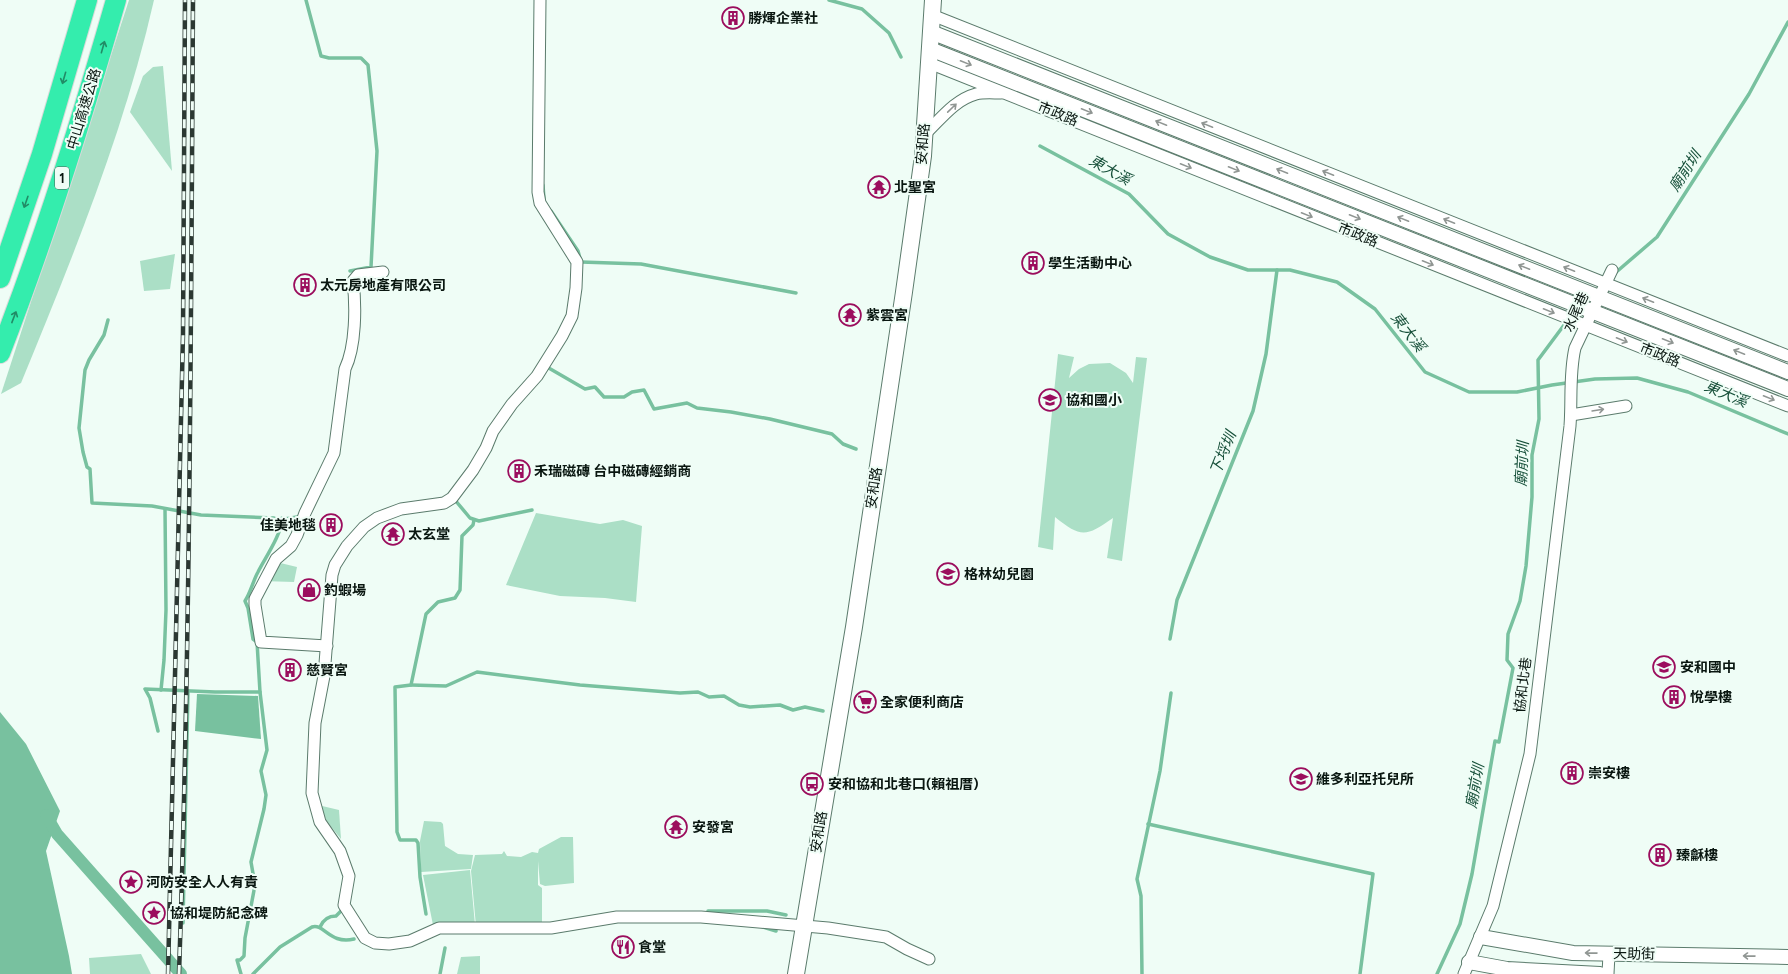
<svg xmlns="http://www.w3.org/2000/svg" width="1788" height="974" viewBox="0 0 1788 974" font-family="Figtree,'Noto Sans TC',sans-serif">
  <rect width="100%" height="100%" fill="#effdf6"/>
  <g fill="#abdfc6">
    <path d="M129 0H154C124 132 72 259 21 383L1 394Z"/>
    <polygon points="163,66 172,171 130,112 143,76 153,67"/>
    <polygon points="175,254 170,289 144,291 140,261"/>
    <path d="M1058 354 1074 357 1069 378 1079 369 1089 364 1110 363 1126 373 1133 383 1136 357 1147 358 1122 561 1107 558 1113 518C1086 537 1081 538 1055 517L1053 550 1038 547Z"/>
    <polygon points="536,513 600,524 623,520 642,526 636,602 605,598 560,596 506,585"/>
    <polygon points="272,561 297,567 294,582 261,581"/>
    <polygon points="318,805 339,810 341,839 328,823"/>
    <polygon points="424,821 441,822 443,824 445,846 458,854 473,855 471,869 421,872 420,841"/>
    <polygon points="561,837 573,837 574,883 545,886 540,884 538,861 538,885 542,888 542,925 476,926 471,871 475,855 502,854 504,851 507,856 521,857 532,852 538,853 539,849"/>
    <polygon points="470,870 475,925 433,925 423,875"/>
    <polygon points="141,954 151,974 90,974 89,958"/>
    <polygon points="480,956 480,974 457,974 461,957"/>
  </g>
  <g fill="#78c19f">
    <polygon points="197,694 258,696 261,739 195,731"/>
    <polygon points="0,712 26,744 60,811 46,851 69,956 72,974 0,974"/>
  </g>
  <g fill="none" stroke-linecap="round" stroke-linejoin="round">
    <g stroke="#78c19f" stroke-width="3.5">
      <polyline points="306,0 321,56 329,58 361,58 368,65 377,151 371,267 350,271"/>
      <polyline points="829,0 862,9 889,33 901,57"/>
      <polyline points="1040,146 1129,194 1168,234 1210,257 1248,270 1290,270 1337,282 1375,309 1425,372 1469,392 1517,392 1552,385 1595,379 1637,378 1688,392 1788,434"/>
      <polyline points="543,185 544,199"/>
      <polyline points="551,211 578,251 581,262"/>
      <polyline points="581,262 641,264 796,293"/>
      <polyline points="1614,274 1657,237 1749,94 1788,22"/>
      <polyline points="108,320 104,335 89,360 85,370 79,428 83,452 87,467 90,469 92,503 152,506 201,515 274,518 278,520 297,517"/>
      <polyline points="547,367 585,389 595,387 604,397 624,397 632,392 644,390 654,409 687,403 697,408 731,412 770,419 832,434 843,444 856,449"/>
      <polyline points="455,500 470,518 479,521 532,510"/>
      <polyline points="1170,639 1177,600 1253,411 1266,354 1277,270"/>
      <polyline points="411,685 446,686 477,672 580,685 680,693 698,692 709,697 724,696 739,705 750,707 780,705 793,710 805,707 823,711"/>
      <polyline points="161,690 164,660 166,610 165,509"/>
      <path d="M260 692 257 642 253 639 248 608 245 601C251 592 253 581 258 572 265 558 282 534 282 518"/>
      <polyline points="158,731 150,698 145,689 215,692 260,692 267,750 261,771 266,795 264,809 251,862 255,885 245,938 244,956 240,960 237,960 241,974"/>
      <polyline points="1148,824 1373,874 1360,974"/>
      <polyline points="708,911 767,911 786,915"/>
      <polyline points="426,914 420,877 418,843 416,840 400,840 397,832 395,687 411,685 426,614 438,602 455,598 460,590 462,536 473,525 474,520"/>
      <polyline points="183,923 188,691"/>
      <path d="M320 927C323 920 328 916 336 916L344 908"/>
      <polyline points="763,927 776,931"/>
      <path d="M253 974 280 947 312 927C324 923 330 945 354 939"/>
      <polyline points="440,974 445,948"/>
      <polyline points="1142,974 1141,896 1137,879 1160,771 1171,693"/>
      <polyline points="1437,974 1460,924 1472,874 1495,741 1499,742 1513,668 1507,660 1508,634 1520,601 1526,566 1532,497 1532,455 1539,419 1538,360 1576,309"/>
    </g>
    <polyline stroke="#78c19f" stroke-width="12" points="46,815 57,834 181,974"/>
    <g stroke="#5b7b6c" stroke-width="13">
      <g id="minor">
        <polyline points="540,0 538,192 540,203 577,262 576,288 572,316 562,336 537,376 512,404 493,431 486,448 473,470 452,498 444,503 401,509 377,518 364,527 347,546 335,565 332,575 324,676 315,723 312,793 320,822 340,851 349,876 344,905 365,938 375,943 389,944 410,941 439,928 551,928 617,917 701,917 828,928 886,937 907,949 929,959"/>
        <polyline points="932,15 1788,356"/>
        <polyline points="929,63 1788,406"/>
        <path d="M924 135C940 120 954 100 976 94 983 92 993 93 1001 93"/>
        <polyline points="1571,415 1626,406"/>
        <path d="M327 646 261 642 255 605V599L276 559 291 546 297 535 305 513 334 453 345 369C356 346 356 306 353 281L358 275 383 272"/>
        <path d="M1464 974 1493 906 1530 754 1570 426C1572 400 1569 374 1575 348L1612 270"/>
        <polyline points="1608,974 1609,954"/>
      </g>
    </g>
    <g stroke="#5b7b6c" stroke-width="16">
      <g id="tertiary">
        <polyline points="931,32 1788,372"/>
        <polyline points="930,49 1788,389"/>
        <polyline points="1481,937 1573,953 1788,957"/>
        <polyline points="1469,962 1507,969 1600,974"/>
      </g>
    </g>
    <g stroke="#5b7b6c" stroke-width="18">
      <polyline id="secondary" points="796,974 854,627 904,292 923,156 933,0"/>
    </g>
    <g stroke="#d8dad9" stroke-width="22">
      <g id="motorway">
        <polyline points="0,278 42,154 87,0"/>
        <path d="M0 353C45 238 82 119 116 0"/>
      </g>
    </g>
    <use href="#minor" stroke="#fff" stroke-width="11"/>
    <use href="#tertiary" stroke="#fff" stroke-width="14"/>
    <use href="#secondary" stroke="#fff" stroke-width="16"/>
    <use href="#motorway" stroke="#34edad" stroke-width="20"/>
    <g stroke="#2b3832" stroke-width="4.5">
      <g id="rail">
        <polyline points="168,974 183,334 185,0"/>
        <path d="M179 974C190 650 191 325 193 0"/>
      </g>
    </g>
    <use href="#rail" stroke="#effdf6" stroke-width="3" stroke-dasharray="9" stroke-linecap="butt"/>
  </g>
  <defs><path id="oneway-shaft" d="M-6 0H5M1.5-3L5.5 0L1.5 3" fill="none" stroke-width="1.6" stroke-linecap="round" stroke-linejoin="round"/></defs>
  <g stroke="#218c66">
    <use href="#oneway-shaft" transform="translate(103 47) rotate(-74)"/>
    <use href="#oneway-shaft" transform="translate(64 78) rotate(106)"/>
    <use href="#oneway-shaft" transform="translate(26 202) rotate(109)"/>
    <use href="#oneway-shaft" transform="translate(14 317) rotate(-69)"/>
  </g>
  <g stroke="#909693">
    <use href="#oneway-shaft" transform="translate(966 63) rotate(22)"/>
    <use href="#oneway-shaft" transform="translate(952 108) rotate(-44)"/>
    <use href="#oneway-shaft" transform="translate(1087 111) rotate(22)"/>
    <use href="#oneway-shaft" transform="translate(1161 123) rotate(-158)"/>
    <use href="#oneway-shaft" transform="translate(1207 125) rotate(-158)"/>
    <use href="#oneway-shaft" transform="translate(1186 166) rotate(22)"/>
    <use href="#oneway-shaft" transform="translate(1234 169) rotate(22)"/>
    <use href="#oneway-shaft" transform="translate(1282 171) rotate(-158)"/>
    <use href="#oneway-shaft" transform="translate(1328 173) rotate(-158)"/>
    <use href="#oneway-shaft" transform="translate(1307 215) rotate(22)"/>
    <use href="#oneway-shaft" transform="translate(1355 217) rotate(22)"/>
    <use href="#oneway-shaft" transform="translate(1403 219) rotate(-158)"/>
    <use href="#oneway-shaft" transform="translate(1449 221) rotate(-158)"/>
    <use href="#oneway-shaft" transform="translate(1428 263) rotate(22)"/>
    <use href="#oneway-shaft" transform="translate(1524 267) rotate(-158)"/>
    <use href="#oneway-shaft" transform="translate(1569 269) rotate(-158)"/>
    <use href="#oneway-shaft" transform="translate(1648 300) rotate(-158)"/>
    <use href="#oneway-shaft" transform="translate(1549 311) rotate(22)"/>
    <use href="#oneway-shaft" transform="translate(1622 340) rotate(22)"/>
    <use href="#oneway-shaft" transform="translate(1668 341) rotate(22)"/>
    <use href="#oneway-shaft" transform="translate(1739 352) rotate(-158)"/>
    <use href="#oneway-shaft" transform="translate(1769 398) rotate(22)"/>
    <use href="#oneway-shaft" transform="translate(1598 410) rotate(-9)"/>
    <use href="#oneway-shaft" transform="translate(1591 953) rotate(-179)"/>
    <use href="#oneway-shaft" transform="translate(1749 956) rotate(-179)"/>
  </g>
  <defs>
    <g id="building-ring" transform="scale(1.15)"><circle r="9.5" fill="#effdf6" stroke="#9b0d5d" stroke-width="1.5"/><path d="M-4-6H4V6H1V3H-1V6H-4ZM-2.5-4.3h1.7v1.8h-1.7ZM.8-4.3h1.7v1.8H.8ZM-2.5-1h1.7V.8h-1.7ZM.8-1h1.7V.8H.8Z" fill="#9b0d5d"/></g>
    <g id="temple-ring" transform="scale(1.15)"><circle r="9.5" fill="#effdf6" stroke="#9b0d5d" stroke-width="1.5"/><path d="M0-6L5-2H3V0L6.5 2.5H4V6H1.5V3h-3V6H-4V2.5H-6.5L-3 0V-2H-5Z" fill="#9b0d5d"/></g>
    <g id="school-ring" transform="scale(1.15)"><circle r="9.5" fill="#effdf6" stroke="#9b0d5d" stroke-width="1.5"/><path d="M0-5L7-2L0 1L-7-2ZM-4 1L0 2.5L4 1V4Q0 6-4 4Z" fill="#9b0d5d"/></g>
    <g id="shop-ring" transform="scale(1.15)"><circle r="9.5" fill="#effdf6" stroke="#9b0d5d" stroke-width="1.5"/><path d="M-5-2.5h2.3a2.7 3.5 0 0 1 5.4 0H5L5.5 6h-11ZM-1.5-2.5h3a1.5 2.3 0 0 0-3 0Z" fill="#9b0d5d"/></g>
    <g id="supermarket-ring" transform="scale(1.15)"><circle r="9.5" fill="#effdf6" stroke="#9b0d5d" stroke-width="1.5"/><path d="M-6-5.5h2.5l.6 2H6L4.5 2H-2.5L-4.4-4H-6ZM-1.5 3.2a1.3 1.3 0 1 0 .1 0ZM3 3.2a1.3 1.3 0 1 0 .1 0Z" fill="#9b0d5d"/></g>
    <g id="bus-ring" transform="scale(1.15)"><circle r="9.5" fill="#effdf6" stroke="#9b0d5d" stroke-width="1.5"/><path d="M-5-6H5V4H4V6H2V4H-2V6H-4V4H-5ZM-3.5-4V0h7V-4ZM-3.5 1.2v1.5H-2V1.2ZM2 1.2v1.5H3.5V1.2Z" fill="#9b0d5d"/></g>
    <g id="sight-ring" transform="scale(1.15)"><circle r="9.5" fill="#effdf6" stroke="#9b0d5d" stroke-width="1.5"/><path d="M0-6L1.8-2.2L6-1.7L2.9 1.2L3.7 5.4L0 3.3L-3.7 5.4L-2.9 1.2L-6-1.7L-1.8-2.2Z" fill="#9b0d5d"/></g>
    <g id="restaurant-ring" transform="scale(1.15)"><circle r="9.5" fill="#effdf6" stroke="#9b0d5d" stroke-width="1.5"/><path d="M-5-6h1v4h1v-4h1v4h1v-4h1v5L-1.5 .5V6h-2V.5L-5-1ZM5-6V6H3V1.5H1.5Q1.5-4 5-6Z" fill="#9b0d5d"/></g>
  </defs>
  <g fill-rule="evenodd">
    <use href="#building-ring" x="733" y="18"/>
    <use href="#temple-ring" x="879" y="187"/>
    <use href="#building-ring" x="1033" y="263"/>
    <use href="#building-ring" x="305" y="285"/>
    <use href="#temple-ring" x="850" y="315"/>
    <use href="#school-ring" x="1050" y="400"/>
    <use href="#building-ring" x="519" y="471"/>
    <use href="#building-ring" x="331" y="525"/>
    <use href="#temple-ring" x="393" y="534"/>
    <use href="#school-ring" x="948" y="574"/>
    <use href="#shop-ring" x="309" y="590"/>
    <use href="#school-ring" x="1664" y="667"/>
    <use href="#building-ring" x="290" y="670"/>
    <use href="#building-ring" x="1674" y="697"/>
    <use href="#supermarket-ring" x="865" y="702"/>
    <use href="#building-ring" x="1572" y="773"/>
    <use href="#school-ring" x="1301" y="779"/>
    <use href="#bus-ring" x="812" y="784"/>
    <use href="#temple-ring" x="676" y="827"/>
    <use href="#building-ring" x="1660" y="855"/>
    <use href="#sight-ring" x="131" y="882"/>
    <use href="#sight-ring" x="154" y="913"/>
    <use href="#restaurant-ring" x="623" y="947"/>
  </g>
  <g text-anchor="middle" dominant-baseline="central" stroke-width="4" stroke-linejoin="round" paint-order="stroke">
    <rect fill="#effdf6" stroke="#4e5b55" stroke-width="1" x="55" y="167" width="14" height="22" rx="3"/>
    <g font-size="13" font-weight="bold" fill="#091610">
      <text x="62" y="178">1</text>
    </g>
    <g font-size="14" font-weight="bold" fill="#091610" stroke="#effdf6" text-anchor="start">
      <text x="748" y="18">勝煇企業社</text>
      <text x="894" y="187">北聖宮</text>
      <text x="1048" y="263">學生活動中心</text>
      <text x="320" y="285">太元房地產有限公司</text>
      <text x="866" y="315">紫雲宮</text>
      <text x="1066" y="400">協和國小</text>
      <text x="534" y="471">禾瑞磁磚 台中磁磚經銷商</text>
      <text x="316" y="525" text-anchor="end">佳美地毯</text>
      <text x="408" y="534">太玄堂</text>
      <text x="964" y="574">格林幼兒園</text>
      <text x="324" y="590">釣蝦場</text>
      <text x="1680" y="667">安和國中</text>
      <text x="306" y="670">慈賢宮</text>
      <text x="1690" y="697">悅學樓</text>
      <text x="880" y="702">全家便利商店</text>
      <text x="1588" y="773">崇安樓</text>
      <text x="1316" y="779">維多利亞托兒所</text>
      <text x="828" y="784">安和協和北巷口(賴祖厝)</text>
      <text x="692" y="827">安發宮</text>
      <text x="1676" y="855">臻龢樓</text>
      <text x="146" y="882">河防安全人人有責</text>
      <text x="170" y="913">協和堤防紀念碑</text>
      <text x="638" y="947">食堂</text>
    </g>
    <g font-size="14" fill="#091610" stroke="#effdf6">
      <text transform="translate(84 109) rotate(-73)">中山高速公路</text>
      <text transform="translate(1058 114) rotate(22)">市政路</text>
      <text transform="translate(923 144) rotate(-85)">安和路</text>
      <text transform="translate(1358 235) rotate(22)">市政路</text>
      <text transform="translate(1576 312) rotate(-65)">水尾巷</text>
      <text transform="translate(1660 355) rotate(22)">市政路</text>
      <text transform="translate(874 488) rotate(-81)">安和路</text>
      <text transform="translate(1523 685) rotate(-83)">協和北巷</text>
      <text transform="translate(819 832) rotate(-81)">安和路</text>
      <text transform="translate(1634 954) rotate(1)">天助街</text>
    </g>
    <g font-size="15" font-style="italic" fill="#18513b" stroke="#effdf6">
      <text transform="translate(1110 170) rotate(29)">東大溪</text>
      <text transform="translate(1685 171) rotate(-57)">廟前圳</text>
      <text transform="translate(1408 332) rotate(52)">東大溪</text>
      <text transform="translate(1726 394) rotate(23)">東大溪</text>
      <text transform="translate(1223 453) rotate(-68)">下埒圳</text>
      <text transform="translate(1522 464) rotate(-87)">廟前圳</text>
      <text transform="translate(1475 786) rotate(-80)">廟前圳</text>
    </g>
  </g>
</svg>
